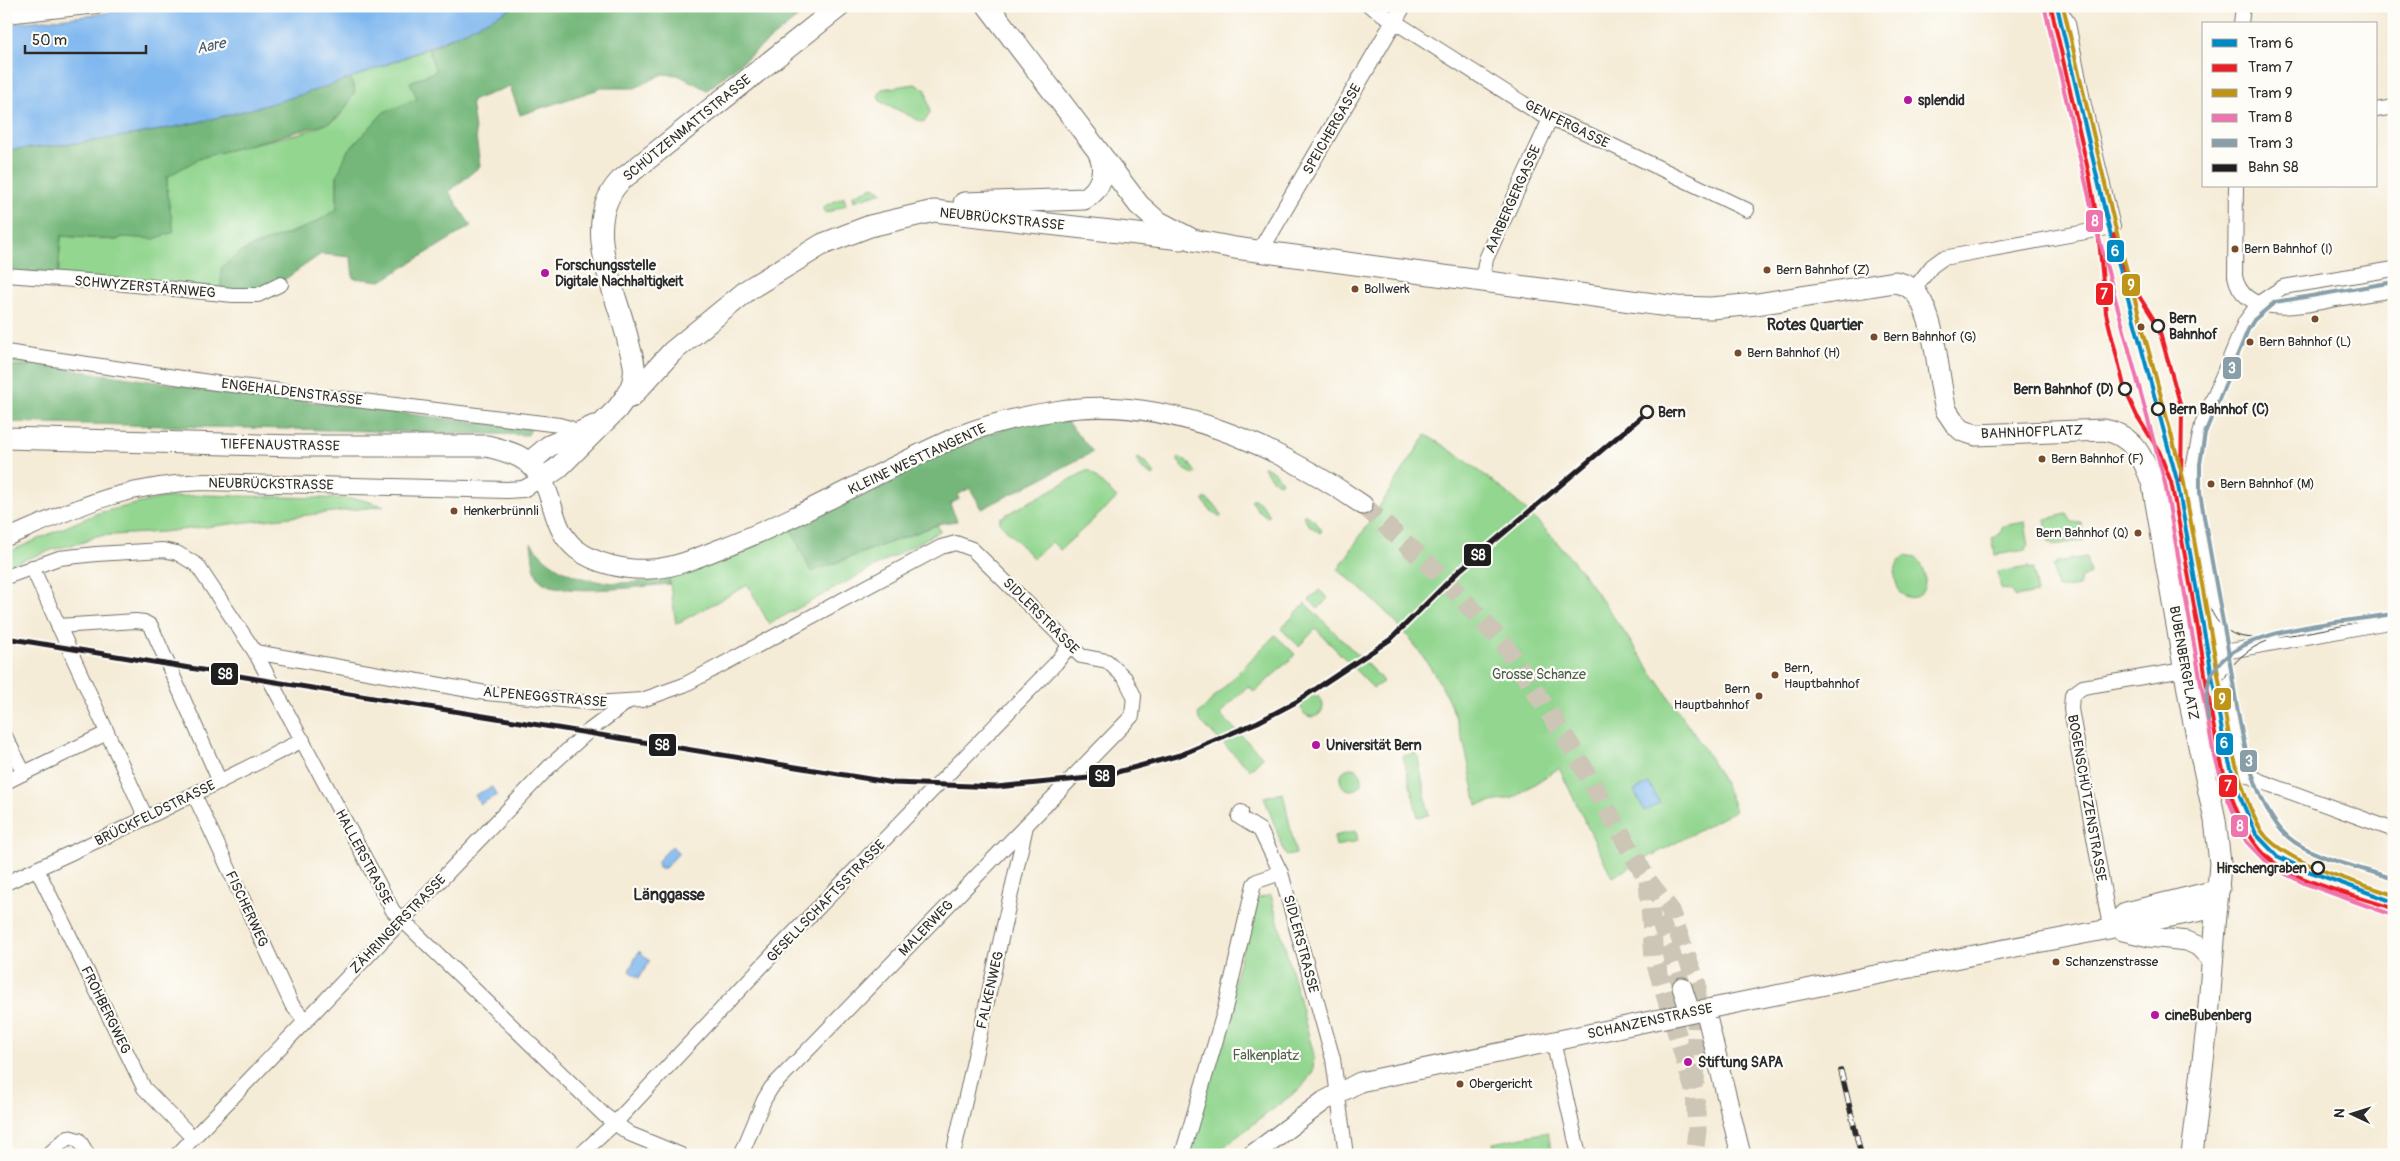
<svg xmlns="http://www.w3.org/2000/svg" width="2400" height="1161" viewBox="0 0 2400 1161" font-family="Pangolin,sans-serif">
  <rect width="100%" height="100%" fill="#fdfcf7"/>
  <filter id="ink" filterUnits="userSpaceOnUse"><feTurbulence type="fractalNoise" baseFrequency=".02" numOctaves="2"/><feDisplacementMap in="SourceGraphic" scale="10" xChannelSelector="R" yChannelSelector="G"/><feConvolveMatrix kernelMatrix="1 2 1 2 8 2 1 2 1" color-interpolation-filters="sRGB"/></filter>
  <filter id="wash" filterUnits="userSpaceOnUse"><feTurbulence type="fractalNoise" baseFrequency=".0096" numOctaves="4" result="noise"/><feDisplacementMap in="SourceGraphic" scale="20" xChannelSelector="R" yChannelSelector="G"/><feGaussianBlur stdDeviation="1.12" result="paint"/><feColorMatrix in="noise" values="0 0 0 0 0 0 0 0 0 0 0 0 0 0 0 0 0 1.4 0 .05"/><feComposite in="paint" operator="in"/></filter>
  <g filter="url(#wash)">
    <rect width="100%" height="100%" fill="#f5ecd7"/>
    <g fill="#92d68f" stroke="#5e805d">
      <path d="M428 49 436 71 417 99 384 112 337 176V209L314 224 250 247 237 254 221 293 58 278 61 236 116 240 122 237 167 192V177C215 141 277 146 329 123L339 117 355 91 350 78Z"/>
      <polygon points="915,84 926,90 930,113 925,121 922,122 880,101 878,96 882,89"/>
      <polygon points="873,187 883,192 854,201 853,195"/>
      <polygon points="844,197 846,205 826,213 823,207"/>
      <polygon points="6,360 31,364 30,366 6,366"/>
      <path d="M1426 435C1487 471 1544 521 1586 578 1613 615 1638 653 1664 690 1689 728 1721 767 1735 811L1612 877 1559 768 1513 798 1477 805C1471 778 1467 750 1458 724 1437 662 1389 609 1338 570Z"/>
      <polygon points="1179,457 1189,463 1196,473 1194,475 1184,469 1177,459"/>
      <polygon points="1138,458 1146,463 1155,474 1153,476 1142,469 1136,460"/>
      <polygon points="1265,466 1275,472 1282,482 1280,484 1271,478 1263,467"/>
      <polygon points="1088,470 1117,498 1060,550 1052,542 1033,558 1000,523 1000,518"/>
      <polygon points="203,495 359,499 384,506 163,532 96,536 84,542 55,549 6,566 6,553 98,513 162,498"/>
      <polygon points="1205,498 1216,506 1222,515 1220,517 1209,509 1203,500"/>
      <polygon points="1253,498 1261,504 1270,515 1267,517 1257,509 1251,500"/>
      <polygon points="1305,514 1315,521 1322,531 1320,533 1309,525 1303,516"/>
      <polygon points="2067,514 2072,522 2081,523 2084,540 2053,545 2052,542 2049,543 2045,519"/>
      <polygon points="787,521 819,569 937,525 940,531 769,624 748,585 676,624 669,577"/>
      <polygon points="2025,522 2029,546 2025,547 2026,550 1995,555 1992,538 2000,534 2003,526"/>
      <path d="M1905 556 1916 558C1931 569 1928 608 1903 595 1893 585 1891 563 1905 556Z"/>
      <polygon points="2086,557 2090,574 2081,578 2079,586 2057,589 2053,566 2056,565 2056,562"/>
      <polygon points="2029,567 2029,569 2033,569 2037,593 2015,597 2010,590 2001,589 1998,572"/>
      <polygon points="1319,590 1328,598 1318,609 1309,600"/>
      <polygon points="1305,603 1379,676 1383,682 1373,688 1316,629 1299,646 1281,629"/>
      <polygon points="1275,635 1294,653 1294,656 1255,692 1248,686 1220,714 1263,757 1250,770 1199,720 1198,714"/>
      <circle cx="1312" cy="706" r="11"/>
      <polygon points="1417,753 1429,815 1418,817 1403,756"/>
      <circle cx="1351" cy="779" r="11"/>
      <polygon points="1283,793 1296,854 1286,856 1264,797"/>
      <polygon points="1356,831 1358,841 1336,846 1334,836"/>
      <polygon points="1271,895 1314,1055 1313,1072 1302,1087 1213,1155 1188,1155 1256,899"/>
      <polygon points="1548,1132 1552,1155 1495,1155 1493,1143"/>
    </g>
    <g fill="#75b77a" stroke="#507152">
      <path d="M516 6H812L707 90 678 75 663 74 635 88H602L520 115 510 86 471 101 480 166 449 192 471 226 381 281 353 278 351 257 321 254 271 289 221 293V268C253 239 279 241 314 223 322 219 329 214 337 209V176L347 152 384 112 417 99 410 82 436 71 428 49Z"/>
      <path d="M350 78 355 91C348 104 343 115 329 123L200 158 167 177V192L174 232 154 239 122 237 117 240 61 236 58 278 6 274V150C127 141 236 119 350 78Z"/>
      <polygon points="31,364 214,390 531,429 528,435 6,422 6,367 30,366"/>
      <polygon points="1057,410 1093,452 982,509 970,488 957,495 959,499 950,504 957,521 942,523 811,572 787,521 901,464"/>
      <path d="M531 543C563 587 621 588 669 577L670 584C645 586 556 598 540 580 532 571 533 554 531 543Z"/>
    </g>
    <g fill="#7fb7ef" stroke="#55718d">
      <path d="M141 6H516C352 90 190 136 6 150V24L94 15Z"/>
      <polygon points="1649,783 1660,803 1645,811 1634,791"/>
      <polygon points="492,787 497,795 480,804 475,795"/>
      <polygon points="672,846 679,853 665,868 660,868 657,862"/>
      <polygon points="639,951 650,961 639,978 629,971"/>
    </g>
  </g>
  <g filter="url(#ink)">
    <g fill="none" stroke-linecap="round" stroke-linejoin="round">
      <g stroke="#cdc5b5" stroke-width="19" stroke-dasharray="19 9" stroke-linecap="butt">
        <polyline points="1363,505 1437,572 1504,644 1569,743 1648,881 1669,908 1697,984 1695,1093"/>
        <polyline points="1648,881 1654,958 1695,1093 1697,1131 1694,1155"/>
        <polyline points="1660,919 1682,987"/>
      </g>
      <g stroke="#726f67" stroke-width="16">
        <g id="minor">
          <polyline points="1370,6 1540,114 1582,131 1747,210"/>
          <polyline points="6,16 97,6"/>
          <polyline points="2241,24 2243,6"/>
          <polyline points="2376,110 2394,107"/>
          <path d="M2236 186 2235 276C2244 321 2306 305 2336 299 2355 296 2375 293 2394 290"/>
          <polyline points="2394,269 2283,287 2259,303 2245,322 2202,425 2190,482 2240,770 2260,781 2394,830"/>
          <polyline points="6,275 115,283 233,295 258,295 281,284"/>
          <polyline points="1482,281 1486,259 1550,119"/>
          <polyline points="1913,290 1932,266 1943,258 2113,227 2084,105 2068,23 2058,6"/>
          <polyline points="6,352 216,383 559,425 570,428 580,440"/>
          <polyline points="32,567 146,818"/>
          <polyline points="6,577 59,558 96,554 163,550 177,553 197,565 255,652 393,911 604,1115 630,1134 681,1155"/>
          <polyline points="58,626 136,621 144,622 151,626 220,782"/>
          <polyline points="255,652 486,693 594,703 642,700 684,685 941,547 956,543 972,549 1081,656 1107,661 1125,678 1134,696 1132,716 771,1088 764,1100 741,1155"/>
          <polyline points="2219,653 2394,621"/>
          <polyline points="6,738 24,773 107,733"/>
          <polyline points="6,782 24,773"/>
          <polyline points="194,794 292,1005 305,1020"/>
          <polyline points="1241,812 1239,817 1260,830 1281,873 1333,1059 1346,1155"/>
          <polyline points="37,869 144,1088 193,1138"/>
          <polyline points="6,883 146,818 303,740"/>
          <polyline points="2110,927 2071,709 2072,695 2083,687 2184,670"/>
          <polyline points="1553,1041 1579,1155"/>
          <polyline points="48,1155 68,1137 79,1140 88,1155"/>
          <polyline points="177,1155 549,767 590,730 626,703"/>
          <polyline points="580,1155 615,1123 775,952 1056,663 1070,645"/>
          <polyline points="953,1155 1026,826"/>
          <polyline points="1182,1155 1225,1009 1254,884 1257,881 1281,873"/>
        </g>
      </g>
      <g stroke="#726f67" stroke-width="18">
        <g id="tertiary">
          <polyline points="1260,251 1403,6"/>
          <path d="M6 538C78 507 125 484 205 482L507 490 523 489 542 479"/>
        </g>
      </g>
      <g stroke="#726f67" stroke-width="21">
        <g id="secondary">
          <path d="M542 479C555 503 553 530 576 549 595 564 627 571 651 569 675 568 699 557 722 548 804 517 880 470 961 435 991 423 1023 416 1055 411 1164 393 1276 445 1363 505"/>
          <polyline points="2110,927 2126,912 2220,889"/>
          <polyline points="2123,931 2149,937 2187,941 2198,946 2213,961"/>
          <polyline points="1969,956 2218,908"/>
          <polyline points="1682,987 1690,1012"/>
          <polyline points="1705,1009 1741,1155"/>
          <polyline points="1252,1155 1324,1101 1360,1082 1712,1008"/>
        </g>
      </g>
      <g stroke="#726f67" stroke-width="23">
        <g id="primary">
          <path d="M988 6 1139 205 1157 221 1193 240 1235 248 1676 307 1711 308 1757 304 1895 282C1905 284 1913 288 1918 296 1937 325 1937 376 1946 410L1956 425 1963 431 1976 435 2104 430C2134 435 2144 459 2153 485L2192 713 2215 820 2220 863 2208 1018 2192 1155"/>
          <path d="M964 203 1084 199C1101 190 1107 170 1099 153"/>
          <polyline points="631,397 672,352 749,289 823,244 870,226 934,211 1181,239"/>
          <path d="M6 438 296 446H487C511 452 530 457 542 479L558 468 617 409C625 399 633 387 634 375 636 365 631 354 629 345 619 295 578 226 620 181L840 6"/>
          <polyline points="530,462 549,446 594,426"/>
        </g>
      </g>
      <use href="#minor" stroke="#fff" stroke-width="14"/>
      <use href="#tertiary" stroke="#fff" stroke-width="16"/>
      <use href="#secondary" stroke="#fff" stroke-width="19"/>
      <use href="#primary" stroke="#fff" stroke-width="21"/>
      <g stroke="#2b2b2b" stroke-width="1">
        <path d="M2204 590C2209 609 2216 627 2236 635 2263 646 2360 621 2394 615"/>
        <path d="M2224 680C2232 661 2249 648 2267 641"/>
      </g>
      <g stroke="#2b2b2b" stroke-width="5.5">
        <polyline id="rail" points="1841,1071 1861,1155"/>
      </g>
      <use href="#rail" stroke="#fdfcf7" stroke-width="4" stroke-dasharray="11" stroke-linecap="butt"/>
      <g stroke="#726f67" stroke-width="21" stroke-linecap="butt">
        <polyline id="secondary-bridge" points="1712,1008 1969,956"/>
      </g>
      <use href="#secondary-bridge" stroke="#fff" stroke-width="19"/>
      <g stroke="#fdfcf7" stroke-width="9">
        <polyline id="rail-1" points="6,638 894,783 997,787 1099,777 1180,755 1258,722 1296,702 1391,639 1460,570 1647,412"/>
      </g>
      <use href="#rail-1" stroke="#201f20" stroke-width="5"/>
      <g stroke="#fdfcf7" stroke-width="8">
        <polyline id="tram-1" points="2057,6 2109,228 2177,480 2225,748 2238,792 2256,834 2277,856 2308,871 2394,902"/>
      </g>
      <g stroke="#fdfcf7" stroke-width="8">
        <g id="tram-2">
          <path d="M2051 7 2089 174 2097 219 2106 313 2125 390 2137 416 2159 451 2171 482C2181 533 2190 583 2199 635 2210 699 2218 809 2266 856 2292 881 2357 896 2392 908"/>
          <polyline points="2114,235 2127,277 2158,326 2182,410 2181,481"/>
        </g>
      </g>
      <g stroke="#fdfcf7" stroke-width="8">
        <path id="tram-3" d="M2063 6 2115 226 2183 478 2231 747C2239 774 2246 805 2261 830 2282 863 2357 882 2394 895"/>
      </g>
      <g stroke="#fdfcf7" stroke-width="8">
        <polyline id="tram-4" points="2045,9 2097,231 2165,483 2213,750 2227,797 2246,841 2270,866 2304,883 2390,914"/>
      </g>
      <g stroke="#fdfcf7" stroke-width="8">
        <g id="tram-5">
          <path d="M2394 282 2275 302 2254 320 2248 330 2205 433 2200 464V493C2208 541 2217 590 2226 638 2236 695 2244 797 2288 837 2310 857 2365 869 2394 879"/>
          <path d="M2208 720C2207 704 2205 688 2212 674 2236 626 2343 623 2392 614"/>
        </g>
      </g>
      <use href="#tram-1" stroke="#008ac5" stroke-width="4"/>
      <use href="#tram-2" stroke="#ec1f25" stroke-width="4"/>
      <use href="#tram-3" stroke="#be9518" stroke-width="4"/>
      <use href="#tram-4" stroke="#ef73ac" stroke-width="4"/>
      <use href="#tram-5" stroke="#889fa9" stroke-width="4"/>
    </g>
  </g>
  <g fill="#b5179e" stroke="#fdfcf7" stroke-width="2">
    <circle cx="1908" cy="100" r="5"/>
    <circle cx="545" cy="273" r="5"/>
    <circle cx="1316" cy="745" r="5"/>
    <circle cx="2155" cy="1015" r="5"/>
    <circle cx="1688" cy="1062" r="5"/>
  </g>
  <g fill="#7a4b2a" stroke="#fdfcf7" stroke-width="2">
    <circle cx="2235" cy="249" r="4.5"/>
    <circle cx="1767" cy="270" r="4.5"/>
    <circle cx="1355" cy="289" r="4.5"/>
    <circle cx="2315" cy="319" r="4.5"/>
    <circle cx="2141" cy="327" r="4.5"/>
    <circle cx="1874" cy="337" r="4.5"/>
    <circle cx="2250" cy="342" r="4.5"/>
    <circle cx="1738" cy="353" r="4.5"/>
    <circle cx="2042" cy="459" r="4.5"/>
    <circle cx="2211" cy="484" r="4.5"/>
    <circle cx="454" cy="511" r="4.5"/>
    <circle cx="2138" cy="533" r="4.5"/>
    <circle cx="1775" cy="675" r="4.5"/>
    <circle cx="1759" cy="696" r="4.5"/>
    <circle cx="2056" cy="962" r="4.5"/>
    <circle cx="1460" cy="1084" r="4.5"/>
  </g>
  <g fill="#fdfcf7" stroke="#2b2b2b" stroke-width="2.5">
    <circle cx="2158" cy="326" r="6"/>
    <circle cx="2125" cy="389" r="6"/>
    <circle cx="2158" cy="409" r="6"/>
    <circle cx="1647" cy="412" r="6"/>
    <circle cx="2318" cy="868" r="6"/>
  </g>
  <g text-anchor="middle" dominant-baseline="central" stroke-width="4.5" stroke-linejoin="round" paint-order="stroke">
    <g font-size="13" fill="#2b2b2b" stroke="#fdfcf7" text-anchor="start">
      <text x="2244" y="249">Bern Bahnhof (I)</text>
      <text x="1776" y="270">Bern Bahnhof (Z)</text>
      <text x="1364" y="289">Bollwerk</text>
      <text x="1883" y="337">Bern Bahnhof (G)</text>
      <text x="2259" y="342">Bern Bahnhof (L)</text>
      <text x="1747" y="353">Bern Bahnhof (H)</text>
      <text x="2051" y="459">Bern Bahnhof (F)</text>
      <text x="2220" y="484">Bern Bahnhof (M)</text>
      <text x="463" y="511">Henkerbrünnli</text>
      <text x="2129" y="533" text-anchor="end">Bern Bahnhof (Q)</text>
      <text x="1784" y="668">Bern,<tspan x="1784" dy="16">Hauptbahnhof</tspan></text>
      <text x="1750" y="689" text-anchor="end">Bern<tspan x="1750" dy="16">Hauptbahnhof</tspan></text>
      <text x="2065" y="962">Schanzenstrasse</text>
      <text x="1469" y="1084">Obergericht</text>
    </g>
    <g font-size="14" font-weight="bold" fill="#2b2b2b" stroke="#fdfcf7" text-anchor="start">
      <text x="1918" y="100">splendid</text>
      <text x="555" y="265">Forschungsstelle<tspan x="555" dy="16">Digitale Nachhaltigkeit</tspan></text>
      <text x="1326" y="745">Universität Bern</text>
      <text x="2165" y="1015">cineBubenberg</text>
      <text x="1698" y="1062">Stiftung SAPA</text>
    </g>
    <g font-size="14" fill="#2b2b2b" stroke="#fdfcf7">
      <text transform="translate(1567 124) rotate(26)">GENFERGASSE</text>
      <text transform="translate(687 128) rotate(-39)">SCHÜTZENMATTSTRASSE</text>
      <text transform="translate(1332 129) rotate(-60)">SPEICHERGASSE</text>
      <text transform="translate(1513 199) rotate(-66)">AARBERGERGASSE</text>
      <text transform="translate(1002 219) rotate(6)">NEUBRÜCKSTRASSE</text>
      <text transform="translate(145 287) rotate(5)">SCHWYZERSTÄRNWEG</text>
      <text transform="translate(292 392) rotate(7)">ENGEHALDENSTRASSE</text>
      <text transform="translate(2032 432) rotate(-2)">BAHNHOFPLATZ</text>
      <text transform="translate(280 445) rotate(1)">TIEFENAUSTRASSE</text>
      <text transform="translate(917 459) rotate(-25)">KLEINE WESTTANGENTE</text>
      <text transform="translate(271 484) rotate(1)">NEUBRÜCKSTRASSE</text>
      <text transform="translate(1041 616) rotate(45)">SIDLERSTRASSE</text>
      <text transform="translate(2184 663) rotate(80)">BUBENBERGPLATZ</text>
      <text transform="translate(545 697) rotate(5)">ALPENEGGSTRASSE</text>
      <text transform="translate(2087 798) rotate(80)">BOGENSCHÜTZENSTRASSE</text>
      <text transform="translate(155 813) rotate(-26)">BRÜCKFELDSTRASSE</text>
      <text transform="translate(364 857) rotate(62)">HALLERSTRASSE</text>
      <text transform="translate(826 901) rotate(-46)">GESELLSCHAFTSSTRASSE</text>
      <text transform="translate(247 909) rotate(65)">FISCHERWEG</text>
      <text transform="translate(398 924) rotate(-46)">ZÄHRINGERSTRASSE</text>
      <text transform="translate(926 928) rotate(-46)">MALERWEG</text>
      <text transform="translate(1301 944) rotate(75)">SIDLERSTRASSE</text>
      <text transform="translate(990 990) rotate(-77)">FALKENWEG</text>
      <text transform="translate(106 1010) rotate(64)">FROHBERGWEG</text>
      <text transform="translate(1650 1021) rotate(-12)">SCHANZENSTRASSE</text>
    </g>
    <g font-size="14" font-weight="bold" fill="#2b2b2b" stroke="#fdfcf7" text-anchor="start">
      <text x="2169" y="318">Bern<tspan x="2169" dy="16">Bahnhof</tspan></text>
      <text x="2114" y="389" text-anchor="end">Bern Bahnhof (D)</text>
      <text x="2169" y="409">Bern Bahnhof (C)</text>
      <text x="1658" y="412">Bern</text>
      <text x="2307" y="868" text-anchor="end">Hirschengraben</text>
    </g>
    <g font-size="14" fill="#4a5e49" stroke="#fdfcf7">
      <text x="1539" y="674">Grosse Schanze</text>
      <text x="1266" y="1055">Falkenplatz</text>
    </g>
    <g font-size="15" font-style="italic" fill="#485c70" stroke="#fdfcf7">
      <text transform="translate(211 46) rotate(-12)">Aare</text>
    </g>
    <g font-size="16" font-weight="bold" fill="#2b2b2b" stroke="#fdfcf7">
      <text x="1815" y="325">Rotes Quartier</text>
      <text x="669" y="895">Länggasse</text>
    </g>
  </g>
  <g stroke="#fdfcf7" stroke-width="2">
    <rect x="2085" y="209" width="19" height="24" rx="5" fill="#ef73ac"/>
    <rect x="2106" y="239" width="19" height="24" rx="5" fill="#008ac5"/>
    <rect x="2121" y="273" width="20" height="24" rx="5" fill="#be9518"/>
    <rect x="2095" y="282" width="19" height="24" rx="5" fill="#ec1f25"/>
    <rect x="2222" y="356" width="20" height="24" rx="5" fill="#889fa9"/>
    <rect x="1463" y="543" width="29" height="24" rx="5" fill="#201f20"/>
    <rect x="210" y="662" width="29" height="24" rx="5" fill="#201f20"/>
    <rect x="2213" y="687" width="19" height="24" rx="5" fill="#be9518"/>
    <rect x="2215" y="732" width="19" height="24" rx="5" fill="#008ac5"/>
    <rect x="648" y="733" width="29" height="24" rx="5" fill="#201f20"/>
    <rect x="2239" y="749" width="19" height="24" rx="5" fill="#889fa9"/>
    <rect x="1088" y="764" width="28" height="24" rx="5" fill="#201f20"/>
    <rect x="2218" y="774" width="20" height="24" rx="5" fill="#ec1f25"/>
    <rect x="2230" y="814" width="19" height="24" rx="5" fill="#ef73ac"/>
  </g>
  <g font-size="14" text-anchor="middle" font-weight="bold" fill="#fff">
    <text x="2095" y="226">8</text>
    <text x="2115" y="256">6</text>
    <text x="2131" y="290">9</text>
    <text x="2104" y="299">7</text>
    <text x="2232" y="373">3</text>
    <text x="1478" y="560">S8</text>
    <text x="225" y="679">S8</text>
    <text x="2222" y="704">9</text>
    <text x="2224" y="748">6</text>
    <text x="662" y="750">S8</text>
    <text x="2249" y="766">3</text>
    <text x="1102" y="781">S8</text>
    <text x="2228" y="791">7</text>
    <text x="2240" y="831">8</text>
  </g>
  <rect width="2400" height="1161" fill="none" stroke="#fdfcf7" stroke-width="25"/>
  <rect x="2202" y="22" width="175" height="165" fill="#fdfcf7" stroke="#a9a8a5"/>
  <rect x="2212" y="39" width="25" height="8" fill="#008ac5" stroke="#a9a8a5"/>
  <text x="2248" y="48" font-size="15" fill="#2b2b2b">Tram 6</text>
  <rect x="2212" y="64" width="25" height="8" fill="#ec1f25" stroke="#a9a8a5"/>
  <text x="2248" y="72" font-size="15" fill="#2b2b2b">Tram 7</text>
  <rect x="2212" y="89" width="25" height="8" fill="#be9518" stroke="#a9a8a5"/>
  <text x="2248" y="98" font-size="15" fill="#2b2b2b">Tram 9</text>
  <rect x="2212" y="114" width="25" height="8" fill="#ef73ac" stroke="#a9a8a5"/>
  <text x="2248" y="122" font-size="15" fill="#2b2b2b">Tram 8</text>
  <rect x="2212" y="139" width="25" height="8" fill="#889fa9" stroke="#a9a8a5"/>
  <text x="2248" y="148" font-size="15" fill="#2b2b2b">Tram 3</text>
  <rect x="2212" y="164" width="25" height="8" fill="#201f20" stroke="#a9a8a5"/>
  <text x="2248" y="172" font-size="15" fill="#2b2b2b">Bahn S8</text>
  <g transform="translate(2352 1114) rotate(274)" stroke="#fdfcf7" stroke-width="4" paint-order="stroke">
  <path d="M0-4L9 19L0 12L-9 19Z" fill="#2b2b2b"/>
  <text y="-8" font-size="14" font-weight="bold" text-anchor="middle" fill="#2b2b2b">N</text>
  </g>
  <path d="M25 45v8h121v-8" fill="none" stroke="#2b2b2b" stroke-width="2.5"/>
  <text x="32" y="45" font-size="15" fill="#2b2b2b" stroke="#fdfcf7" stroke-width="4" paint-order="stroke">50 m</text>
</svg>
